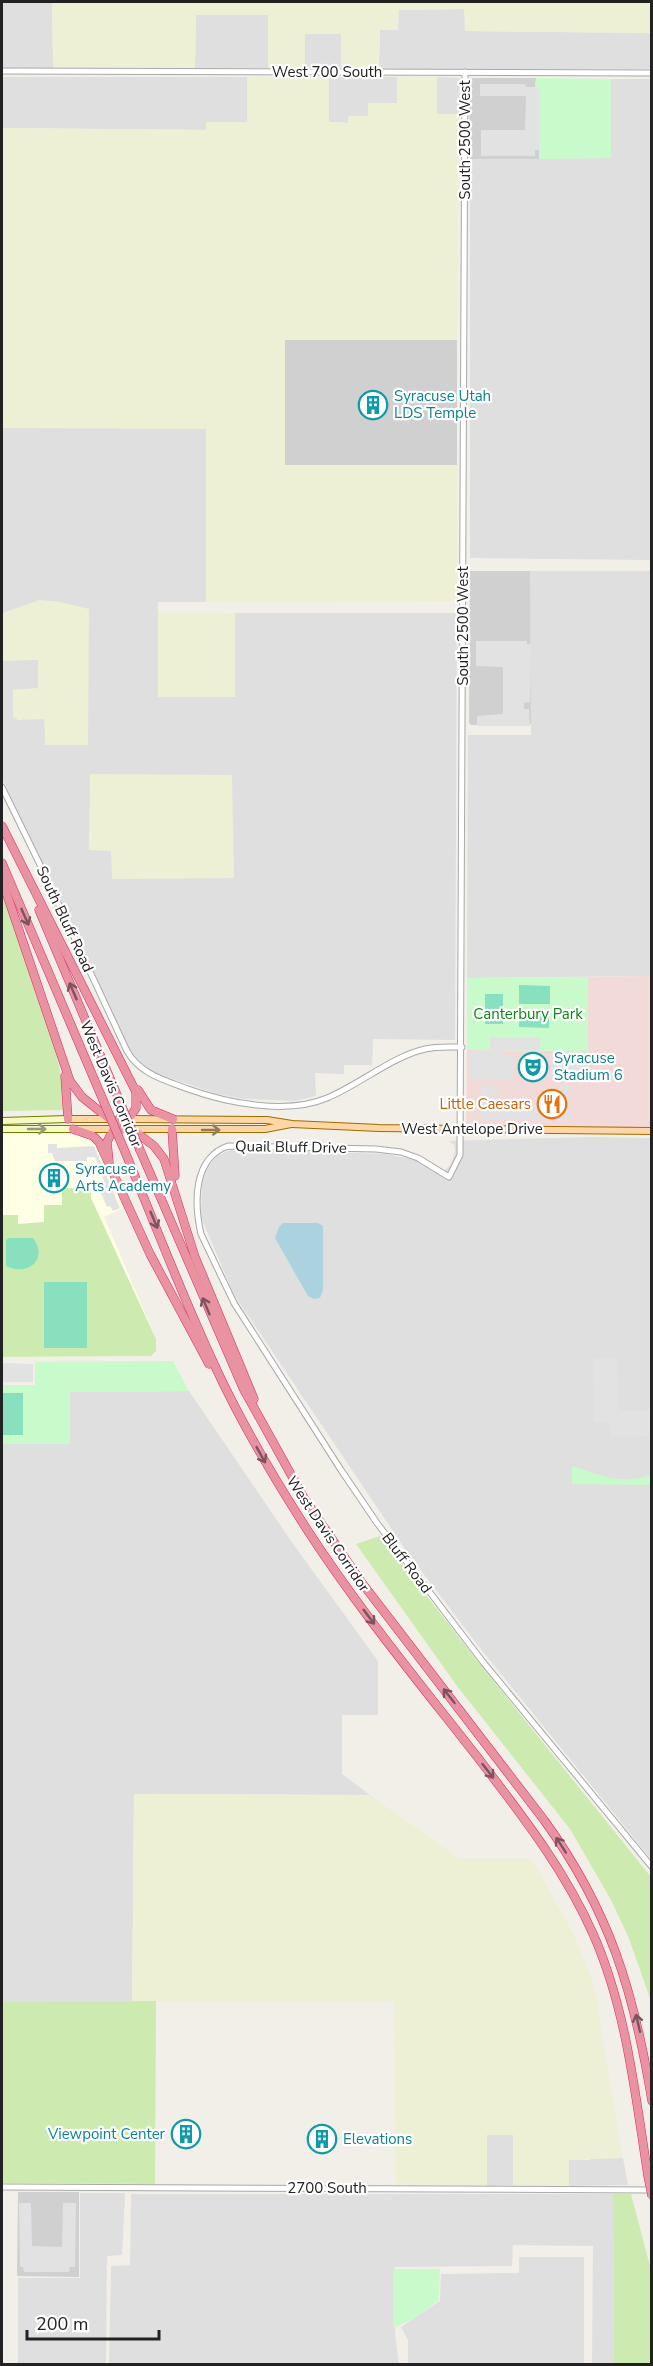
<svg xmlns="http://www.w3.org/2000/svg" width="653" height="2366" viewBox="0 0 653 2366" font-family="'Nunito Sans',sans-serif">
  <rect width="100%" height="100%" fill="#f2efe9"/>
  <g fill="#e0dfdf">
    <polygon points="2,2 52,2 53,68 2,68"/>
    <polygon points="465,9 465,31 651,33 651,69 379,69 380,30 399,10"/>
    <polygon points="268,14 268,68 195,68 196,15"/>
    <polygon points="304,34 341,34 341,69 305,68"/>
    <polygon points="2,77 247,77 247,122 207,122 206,130 2,128"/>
    <polygon points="329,77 397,77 397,103 369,103 368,117 349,116 348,123 329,122"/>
    <polygon points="437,77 460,78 459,114 437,114"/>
    <polygon points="611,79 651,79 651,560 470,558 470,159 611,158"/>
    <polygon points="2,428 206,428 206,602 158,602 158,696 234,696 235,613 457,613 455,1040 373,1039 372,1065 344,1065 344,1074 315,1073 316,1096 294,1101 245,1099 217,1094 150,1071 130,1052 2,778"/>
    <polygon points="530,571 651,571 651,976 467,978 468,735 531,735"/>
    <polygon points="590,1137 651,1138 651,1859 480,1648 407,1552 233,1293 201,1217 202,1183 206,1169 217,1156 232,1149 386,1154 416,1160 441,1175 451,1164 455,1151 454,1145 449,1141"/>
    <polygon points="189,1391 291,1541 378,1661 378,1715 342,1715 342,1774 370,1795 134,1794 132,2002 2,2002 2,1444 70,1444 70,1392"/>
    <polygon points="487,2135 513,2135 513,2185 487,2186"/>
    <polygon points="590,2158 623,2158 628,2185 569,2186 569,2160 590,2160"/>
    <polygon points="80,2193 125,2193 122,2255 107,2256 106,2364 18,2364 18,2278 80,2278"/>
    <polygon points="131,2194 613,2194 614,2364 592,2364 593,2246 513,2245 512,2266 395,2267 395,2334 399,2364 109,2364 111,2266 130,2265"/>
    <polygon points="519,2257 584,2257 584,2364 408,2364 408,2340 401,2327 440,2301 441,2274 519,2273"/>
  </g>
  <polygon fill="#f2dad9" points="651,976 651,1128 466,1129 467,1050 588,1051 588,977"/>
  <polygon fill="#ffffe5" points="2,1133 82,1135 90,1137 98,1146 123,1208 104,1217 156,1339 156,1351 151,1356 2,1357"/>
  <g fill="#d0d0d0">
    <polygon points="469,78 536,78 535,87 539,87 539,159 470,159"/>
    <polygon points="285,339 457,340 457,465 285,465"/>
    <polygon points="470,571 530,571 531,724 471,725 469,723"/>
    <polygon points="18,2192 79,2192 79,2277 17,2276"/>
  </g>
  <g fill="#eef0d5">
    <polygon points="52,2 651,2 651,33 465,31 464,9 399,10 398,30 380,30 379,69 341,69 341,34 305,34 305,68 268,68 268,15 196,15 195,68 53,68"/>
    <polygon points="247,77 329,77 329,122 348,123 349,116 368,116 368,103 397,103 397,77 437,77 437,114 459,114 457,340 285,340 285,465 457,465 457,601 206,602 206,429 2,428 2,128 206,130 206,122 247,122"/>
    <polygon points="40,600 60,602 89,609 88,745 45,745 44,719 18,720 13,717 13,690 38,688 38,660 2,661 2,613"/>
    <polygon points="158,612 235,613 235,697 158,697"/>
    <polygon points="90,774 232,775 234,878 112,879 111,851 89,850"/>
    <polygon points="134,1794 370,1795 460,1859 532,1859 574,1935 591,1977 599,2004 597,2005 623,2158 569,2160 569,2186 513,2185 513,2135 487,2135 487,2186 396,2185 394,2002 132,2002"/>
  </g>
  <g fill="#cdebb0">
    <polygon points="2,888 55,1048 64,1089 65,1110 2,1111"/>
    <polygon points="62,1188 91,1188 91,1198 156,1339 156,1351 151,1356 2,1357 2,1215 18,1215 18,1224 44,1222 44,1205 62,1205"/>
    <polygon points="380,1536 483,1668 651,1877 651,2001 628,1936 611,1900 570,1829 457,1686 356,1544"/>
    <polygon points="156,2001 155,2184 2,2183 2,2002"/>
    <polygon points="613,2194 631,2194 651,2270 651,2364 614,2364"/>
  </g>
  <g fill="#c8facc">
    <polygon points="536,78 611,79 611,158 539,159 539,88 535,87"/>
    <polygon points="588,977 588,1051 467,1050 467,978"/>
    <polygon points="173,1361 189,1391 70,1392 70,1444 2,1444 2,1385 35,1385 35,1362"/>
    <path d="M572 1466C602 1475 619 1485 651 1475V1485L572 1484Z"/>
    <polygon points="393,2269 440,2269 439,2300 415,2318 393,2328"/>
  </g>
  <g fill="#88e0be">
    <polygon points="519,985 550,986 550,1004 519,1004"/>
    <rect x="485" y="994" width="18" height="30"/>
    <polygon points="519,1010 549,1010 549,1028 519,1027"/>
    <path d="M9 1238H33C49 1259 28 1277 6 1266V1240Z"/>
    <rect x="44" y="1282" width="43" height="66"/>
    <rect x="2" y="1393" width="21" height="42"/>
  </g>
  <g fill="#e2e2e2">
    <polygon points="480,84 525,84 526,87 539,87 539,150 535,150 535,156 481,156 481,130 525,130 526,96 480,96"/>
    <polygon points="476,641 527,641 527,644 531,644 530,702 524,703 524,709 529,709 530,726 477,726 477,716 503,714 503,667 476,666"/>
    <polygon points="490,1037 540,1038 540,1050 490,1050"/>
    <polygon points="472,1051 504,1051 504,1055 514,1055 514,1079 469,1079 469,1054 472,1054"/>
    <polygon points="552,1051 585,1051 585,1055 588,1055 587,1074 585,1074 585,1081 552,1079"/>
    <polygon points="481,1086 497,1086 498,1107 559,1106 560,1086 570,1086 569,1119 481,1119"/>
    <polygon points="48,1144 57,1144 57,1148 94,1146 120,1208 113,1211 110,1206 107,1207 97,1184 104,1181 95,1157 87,1157 87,1161 55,1161 52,1153 48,1153"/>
    <polygon points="617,1358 618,1411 651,1411 651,1436 610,1437 610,1422 594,1422 593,1359"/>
    <polygon points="2,1363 33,1364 33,1382 2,1382"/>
    <polygon points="19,2203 31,2203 32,2246 62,2247 63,2203 76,2203 75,2267 70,2267 69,2272 24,2272 23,2267 20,2267"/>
  </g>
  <polygon fill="#aad3df" points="283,1223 318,1223 323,1226 323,1290 320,1298 314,1299 308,1296 275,1238 279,1227"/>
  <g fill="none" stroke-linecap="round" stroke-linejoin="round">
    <g stroke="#a9a9a9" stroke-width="7">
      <g id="tertiary">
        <polyline points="2,71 652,73"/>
        <path d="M465 72 460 1155 449 1177 418 1158 401 1152 376 1149 228 1146C193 1158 194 1203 201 1234L234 1303 341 1470 377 1523 483 1662 652 1867"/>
        <path d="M2 787 45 875 127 1051C140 1074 164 1080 188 1089 227 1103 287 1115 327 1098 359 1085 391 1057 425 1049 437 1046 450 1047 462 1047"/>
        <polyline points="2,2187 652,2190"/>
      </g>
    </g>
    <g stroke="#707d05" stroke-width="8">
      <g id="secondary">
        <polyline points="2,1121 68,1119"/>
        <polyline points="2,1129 73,1129"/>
      </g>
    </g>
    <g stroke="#a06b00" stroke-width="8">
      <g id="primary">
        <polyline points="68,1119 111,1119"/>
        <polyline points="128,1119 267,1120 292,1124 379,1128 652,1131"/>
        <polyline points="77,1129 115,1129"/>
        <polyline points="131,1129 265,1129 291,1124"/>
      </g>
    </g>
    <g stroke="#dc2a67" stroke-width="9">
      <g id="motorway">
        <polyline points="2,826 136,1092 136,1108 122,1129 82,1097 70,1081 2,880"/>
        <polyline points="2,863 103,1100"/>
        <polyline points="39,910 120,1102"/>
        <polyline points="65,1076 68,1119"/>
        <polyline points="138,1090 151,1110 173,1119"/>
        <polyline points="73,1129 93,1136 99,1142 150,1254 209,1364"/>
        <polyline points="172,1129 175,1176"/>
        <path d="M123 1147C153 1219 181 1293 214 1364 240 1421 272 1475 306 1528 359 1610 422 1686 482 1763 524 1818 566 1872 594 1936 627 2012 635 2094 648 2176"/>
        <path d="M140 1150 243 1388 304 1498 362 1583 544 1820C610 1911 634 1992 652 2101"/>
        <polyline points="109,1162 107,1142 119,1119 154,1146 164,1159 195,1257 254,1399"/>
      </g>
    </g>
    <use href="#tertiary" stroke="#fff" stroke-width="5"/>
    <use href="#secondary" stroke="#f7fabf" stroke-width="6"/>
    <use href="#primary" stroke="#fcd6a4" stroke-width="6"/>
    <use href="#motorway" stroke="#e892a2" stroke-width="8"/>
    <g stroke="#dc2a67" stroke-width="9" stroke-linecap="butt">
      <g id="motorway-bridge">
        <polyline points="103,1100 123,1147"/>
        <polyline points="120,1102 140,1150"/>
        <polyline points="648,2176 652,2196"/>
      </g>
    </g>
    <use href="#motorway-bridge" stroke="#e892a2" stroke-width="8"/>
  </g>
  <defs><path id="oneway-shaft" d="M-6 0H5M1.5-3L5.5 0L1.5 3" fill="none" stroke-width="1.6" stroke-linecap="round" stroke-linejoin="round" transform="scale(1.5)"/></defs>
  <g stroke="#7b545c">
    <use href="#oneway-shaft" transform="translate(25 917) rotate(66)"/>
    <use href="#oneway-shaft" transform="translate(73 991) rotate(-113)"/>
    <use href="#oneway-shaft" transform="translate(154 1220) rotate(67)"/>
    <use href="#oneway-shaft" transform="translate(206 1306) rotate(-113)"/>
    <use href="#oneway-shaft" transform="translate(261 1455) rotate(61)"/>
    <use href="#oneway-shaft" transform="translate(369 1617) rotate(53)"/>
    <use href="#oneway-shaft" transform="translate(449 1696) rotate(-128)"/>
    <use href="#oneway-shaft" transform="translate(488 1771) rotate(52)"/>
    <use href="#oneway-shaft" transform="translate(561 1845) rotate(-123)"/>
    <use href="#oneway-shaft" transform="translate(638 2023) rotate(-103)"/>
  </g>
  <use stroke="#979978" href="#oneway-shaft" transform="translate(37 1129)"/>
  <use stroke="#8f7c63" href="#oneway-shaft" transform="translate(211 1130)"/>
  <defs>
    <g id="building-ring" transform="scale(1.5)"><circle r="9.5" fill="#fff" stroke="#0f9aa8" stroke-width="1.5"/><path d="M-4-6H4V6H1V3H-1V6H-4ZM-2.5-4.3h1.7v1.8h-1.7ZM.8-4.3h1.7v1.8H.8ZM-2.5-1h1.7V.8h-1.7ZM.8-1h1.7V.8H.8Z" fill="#0f9aa8"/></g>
    <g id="theatre-ring" transform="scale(1.5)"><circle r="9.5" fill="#fff" stroke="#0f9aa8" stroke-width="1.5"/><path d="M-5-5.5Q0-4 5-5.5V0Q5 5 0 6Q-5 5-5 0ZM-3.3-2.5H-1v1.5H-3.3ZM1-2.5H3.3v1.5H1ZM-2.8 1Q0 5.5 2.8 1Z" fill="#0f9aa8"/></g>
    <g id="restaurant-ring" transform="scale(1.5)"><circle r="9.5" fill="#fff" stroke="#e8710a" stroke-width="1.5"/><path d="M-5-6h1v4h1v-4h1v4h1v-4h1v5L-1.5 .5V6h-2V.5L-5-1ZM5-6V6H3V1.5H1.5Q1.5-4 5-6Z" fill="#e8710a"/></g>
  </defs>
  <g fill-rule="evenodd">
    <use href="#building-ring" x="373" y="405"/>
    <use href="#theatre-ring" x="533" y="1067"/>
    <use href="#restaurant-ring" x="552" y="1104"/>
    <use href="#building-ring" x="54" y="1178"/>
    <use href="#building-ring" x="186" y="2134"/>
    <use href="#building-ring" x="322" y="2139"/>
  </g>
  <g text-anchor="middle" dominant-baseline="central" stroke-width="4.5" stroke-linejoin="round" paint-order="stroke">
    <g font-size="15" fill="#222" stroke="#fff">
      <text x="327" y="72">West 700 South</text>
      <text transform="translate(465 140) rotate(-90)">South 2500 West</text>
      <text transform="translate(463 626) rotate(-90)">South 2500 West</text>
      <text transform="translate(65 919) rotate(65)">South Bluff Road</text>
      <text transform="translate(111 1084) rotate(67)">West Davis Corridor</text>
      <text x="472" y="1129">West Antelope Drive</text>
      <text transform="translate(291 1147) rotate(1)">Quail Bluff Drive</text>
      <text transform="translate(328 1534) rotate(56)">West Davis Corridor</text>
      <text transform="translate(407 1563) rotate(53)">Bluff Road</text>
      <text x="327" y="2188">2700 South</text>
    </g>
    <g font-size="15" fill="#0d838f" stroke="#fff" text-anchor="start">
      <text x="394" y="396">Syracuse Utah<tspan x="394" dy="17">LDS Temple</tspan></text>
      <text x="554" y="1058">Syracuse<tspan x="554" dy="17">Stadium 6</tspan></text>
      <text x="75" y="1169">Syracuse<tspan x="75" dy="17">Arts Academy</tspan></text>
      <text x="165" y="2134" text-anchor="end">Viewpoint Center</text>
      <text x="343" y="2139">Elevations</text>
    </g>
    <g font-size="15" fill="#0c8416" stroke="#fff">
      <text x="528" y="1014">Canterbury Park</text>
    </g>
    <g font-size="15" fill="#c56008" stroke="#fff" text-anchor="end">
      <text x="531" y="1104">Little Caesars</text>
    </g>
  </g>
  <rect width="653" height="2366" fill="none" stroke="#222222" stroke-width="6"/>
  <path d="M27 2330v9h132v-9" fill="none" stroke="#222222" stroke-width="3"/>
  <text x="36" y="2330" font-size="18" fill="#222222" stroke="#ffffff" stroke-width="4.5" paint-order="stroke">200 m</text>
</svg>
